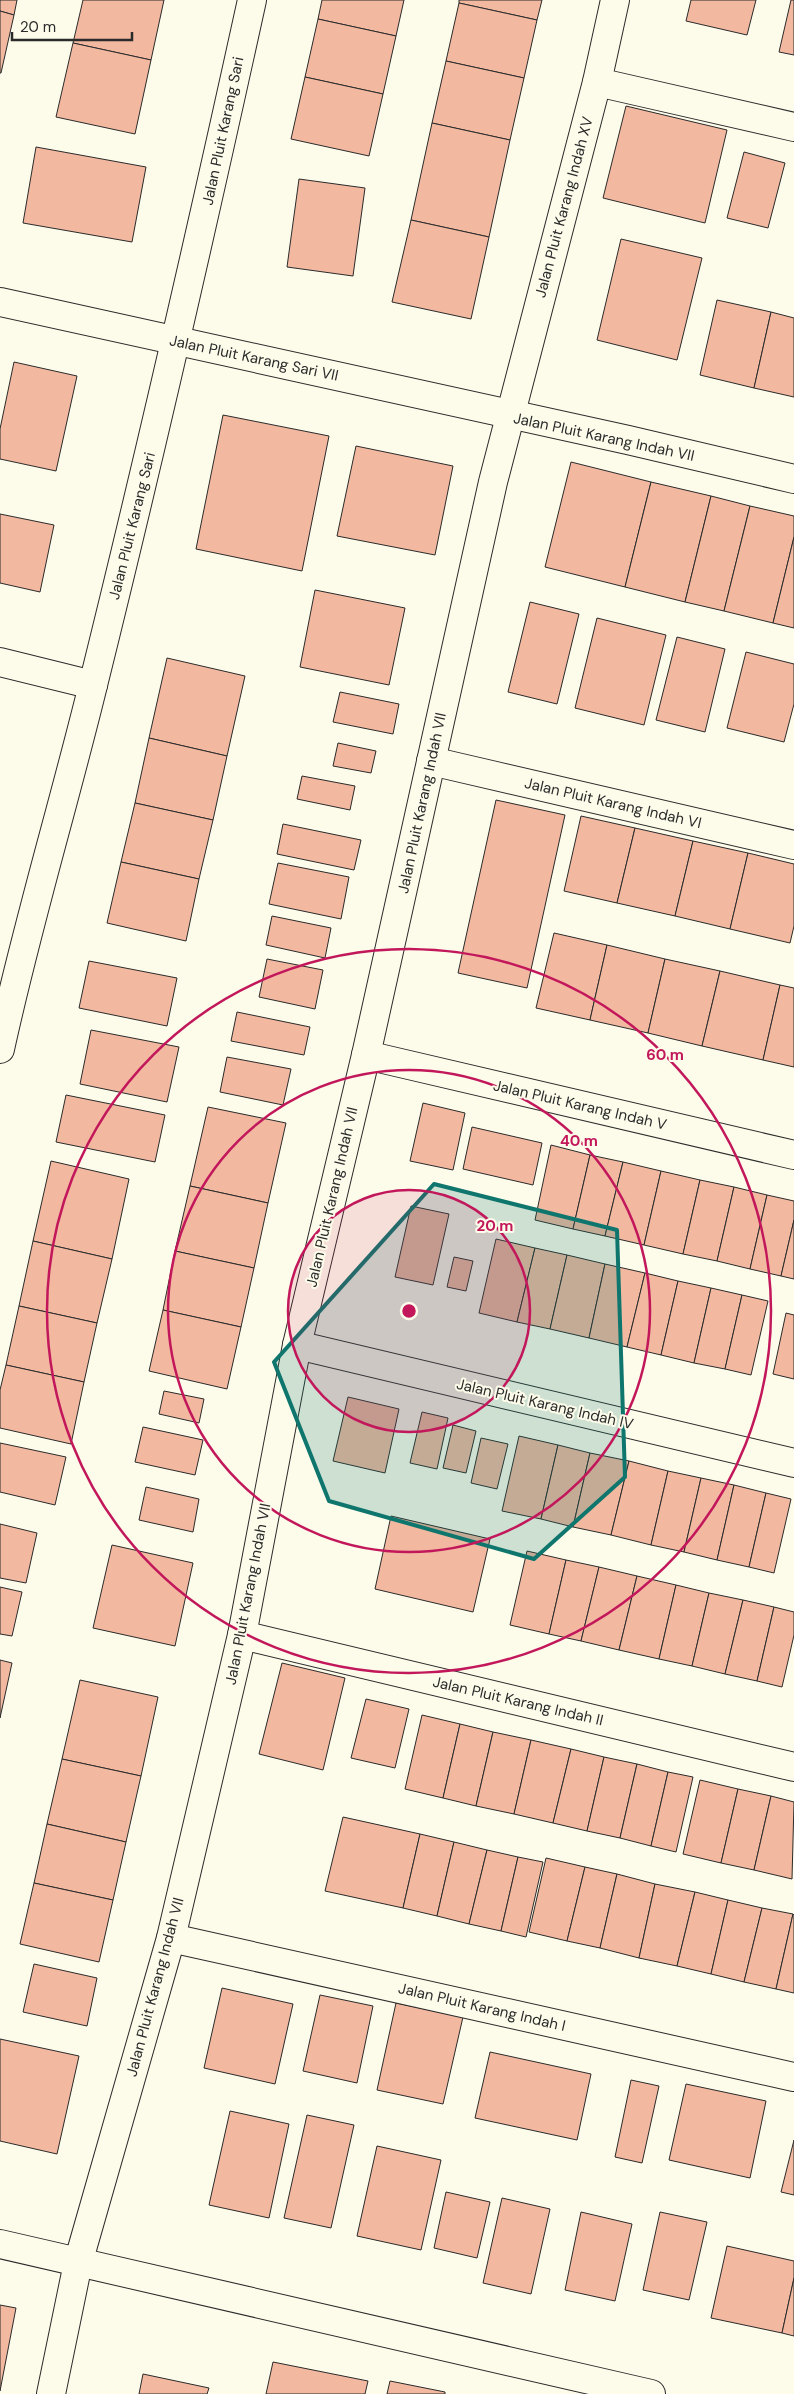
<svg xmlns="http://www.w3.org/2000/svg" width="794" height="2394" viewBox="0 0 794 2394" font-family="'DM Sans',sans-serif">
  <rect width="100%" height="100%" fill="#fdfbea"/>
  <g fill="#f2b8a0" stroke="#2b2b2b">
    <polygon points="0,0 17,0 14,15 0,11"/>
    <polygon points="83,0 164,0 151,60 73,43"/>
    <polygon points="322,0 404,0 396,36 318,19"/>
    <polygon points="459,0 542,0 537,20 459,3"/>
    <polygon points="691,0 756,0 747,35 686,21"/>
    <polygon points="791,0 794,0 794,55 779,52"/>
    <polygon points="459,3 537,20 524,78 446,61"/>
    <polygon points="0,11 14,15 1,73 0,73"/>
    <polygon points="318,19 396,36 383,94 305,77"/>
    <polygon points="73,43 151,60 135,134 56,117"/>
    <polygon points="446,61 524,78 510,140 432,123"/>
    <polygon points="305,77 383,94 369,156 291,139"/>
    <polygon points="626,106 727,130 705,223 603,198"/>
    <polygon points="432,123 510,140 489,237 411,220"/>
    <polygon points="36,147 146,167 132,242 23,223"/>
    <polygon points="744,152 785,163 768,228 727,218"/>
    <polygon points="299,179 365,188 353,276 287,267"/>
    <polygon points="411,220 489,237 471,319 392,302"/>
    <polygon points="621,239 702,258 677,360 597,340"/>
    <polygon points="717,300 771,312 754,388 700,375"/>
    <polygon points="771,312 794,318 794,397 754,388"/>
    <polygon points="14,362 77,376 56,471 0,459 0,429"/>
    <polygon points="223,415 329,436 302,571 196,549"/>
    <polygon points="356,446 453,466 435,555 337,536"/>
    <polygon points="571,462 651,482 625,587 545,567"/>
    <polygon points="651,482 711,496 685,602 625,587"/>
    <polygon points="711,496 750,506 724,611 685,602"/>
    <polygon points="750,506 794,516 794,537 773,623 724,611"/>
    <polygon points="0,514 54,525 40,592 0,583"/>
    <polygon points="794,537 794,628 773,623"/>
    <polygon points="315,590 405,608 389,685 300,667"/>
    <polygon points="530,602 579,614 557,704 508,692"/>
    <polygon points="597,618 666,635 644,725 575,708"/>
    <polygon points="677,637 725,649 705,732 656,720"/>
    <polygon points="746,652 794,664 794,704 784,742 727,728"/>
    <polygon points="167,658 245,676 227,756 149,738"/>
    <polygon points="340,692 399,704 393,734 333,722"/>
    <polygon points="149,738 227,756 213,820 135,803"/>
    <polygon points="338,743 376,751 371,773 333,766"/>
    <polygon points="302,776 355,786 350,810 297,799"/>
    <polygon points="496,800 565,815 527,988 458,973"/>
    <polygon points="135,803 213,820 199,879 121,862"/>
    <polygon points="581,816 635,828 617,903 564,891"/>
    <polygon points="283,824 361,840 354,870 277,854"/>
    <polygon points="635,828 693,841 675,916 617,903"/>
    <polygon points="693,841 748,853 730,929 675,916"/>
    <polygon points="748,853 794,864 794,926 790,943 730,929"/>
    <polygon points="121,862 199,879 186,941 107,923"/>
    <polygon points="278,863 349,877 341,919 269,904"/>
    <polygon points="272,916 331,928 325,958 266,945"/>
    <polygon points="554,933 607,945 590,1020 536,1008"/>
    <polygon points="607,945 665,959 648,1033 590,1020"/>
    <polygon points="267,959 323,970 315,1009 259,997"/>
    <polygon points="665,959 720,971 702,1046 648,1033"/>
    <polygon points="89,961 177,978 167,1026 79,1008"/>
    <polygon points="720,971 780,985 763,1060 702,1046"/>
    <polygon points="780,985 794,988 794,1067 763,1060"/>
    <polygon points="237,1012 310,1027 304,1055 231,1041"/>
    <polygon points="91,1030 179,1047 167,1102 80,1084"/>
    <polygon points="227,1057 291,1069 283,1105 220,1092"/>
    <polygon points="66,1095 165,1115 155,1162 56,1142"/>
    <polygon points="423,1103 465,1113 453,1170 410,1161"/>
    <polygon points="208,1107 286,1123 268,1203 190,1186"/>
    <polygon points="472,1127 542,1143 533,1185 463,1169"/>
    <polygon points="551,1145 590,1155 573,1229 535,1220"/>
    <polygon points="590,1155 623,1162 605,1236 573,1229"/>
    <polygon points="51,1161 129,1179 112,1259 33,1241"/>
    <polygon points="623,1162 661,1171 644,1245 605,1236"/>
    <polygon points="661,1171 700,1180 683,1254 644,1245"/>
    <polygon points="700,1180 734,1187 717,1261 683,1254"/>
    <polygon points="190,1186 268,1203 254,1268 175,1251"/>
    <polygon points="734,1187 767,1195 750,1269 717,1261"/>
    <polygon points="767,1195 794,1201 794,1220 781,1276 750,1269"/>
    <polygon points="411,1206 449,1214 433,1285 395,1277"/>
    <polygon points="794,1220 794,1279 781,1276"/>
    <polygon points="496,1239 535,1248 517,1322 479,1313"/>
    <polygon points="33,1241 112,1259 97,1323 19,1306"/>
    <polygon points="535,1248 567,1255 550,1329 517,1322"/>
    <polygon points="175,1251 254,1268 241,1327 163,1310"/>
    <polygon points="567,1255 605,1264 589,1338 550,1329"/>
    <polygon points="454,1257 473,1261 466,1291 447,1287"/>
    <polygon points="605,1264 645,1273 627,1347 589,1338"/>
    <polygon points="645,1273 678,1281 661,1355 627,1347"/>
    <polygon points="678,1281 711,1288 694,1363 661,1355"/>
    <polygon points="711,1288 742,1295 725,1369 694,1363"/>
    <polygon points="742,1295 768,1301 751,1375 725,1369"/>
    <polygon points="19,1306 97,1323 84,1382 6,1365"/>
    <polygon points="163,1310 241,1327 227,1389 149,1371"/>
    <polygon points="786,1313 794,1315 794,1379 773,1374"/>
    <polygon points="6,1365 84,1382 71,1444 0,1428 0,1390"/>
    <polygon points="164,1391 204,1399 199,1423 159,1414"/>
    <polygon points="348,1397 399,1409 385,1473 333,1461"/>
    <polygon points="422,1412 448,1418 437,1469 410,1463"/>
    <polygon points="453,1425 476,1431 466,1473 443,1468"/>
    <polygon points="143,1427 203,1440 195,1475 135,1462"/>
    <polygon points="519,1436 558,1445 541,1519 502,1511"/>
    <polygon points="481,1438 508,1444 497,1489 471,1483"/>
    <polygon points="0,1443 66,1457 55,1505 0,1492"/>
    <polygon points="558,1445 590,1453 573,1527 541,1519"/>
    <polygon points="590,1453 629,1461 611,1535 573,1527"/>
    <polygon points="629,1461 668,1471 651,1545 611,1535"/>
    <polygon points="668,1471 701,1478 684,1552 651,1545"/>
    <polygon points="701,1478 734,1485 717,1560 684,1552"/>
    <polygon points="734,1485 766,1493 749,1567 717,1560"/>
    <polygon points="146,1487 199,1499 193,1532 139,1520"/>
    <polygon points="766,1493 791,1499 774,1573 749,1567"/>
    <polygon points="391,1516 490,1539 473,1612 375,1589"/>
    <polygon points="0,1524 37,1533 26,1583 0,1578"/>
    <polygon points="112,1545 193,1563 175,1646 93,1628"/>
    <polygon points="527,1551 566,1560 549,1634 510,1625"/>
    <polygon points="566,1560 599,1567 581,1641 549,1634"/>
    <polygon points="599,1567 637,1576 619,1650 581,1641"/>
    <polygon points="637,1576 676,1585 659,1659 619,1650"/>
    <polygon points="676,1585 709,1593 692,1666 659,1659"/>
    <polygon points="0,1587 22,1592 12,1636 0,1634"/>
    <polygon points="709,1593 743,1600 725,1674 692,1666"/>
    <polygon points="743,1600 774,1607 757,1681 725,1674"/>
    <polygon points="774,1607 794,1612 794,1635 782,1687 757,1681"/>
    <polygon points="0,1660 12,1663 0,1718"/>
    <polygon points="282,1663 345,1678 323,1770 259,1754"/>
    <polygon points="80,1680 158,1697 141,1776 62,1759"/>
    <polygon points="366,1699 409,1709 395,1768 351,1758"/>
    <polygon points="422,1715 460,1724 443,1798 405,1789"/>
    <polygon points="460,1724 493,1732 476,1806 443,1798"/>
    <polygon points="493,1732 531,1740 514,1814 476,1806"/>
    <polygon points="531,1740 571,1749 553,1823 514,1814"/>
    <polygon points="571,1749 604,1757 587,1831 553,1823"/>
    <polygon points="604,1757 637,1764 620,1838 587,1831"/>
    <polygon points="62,1759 141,1776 126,1842 47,1824"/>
    <polygon points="637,1764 668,1772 651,1846 620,1838"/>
    <polygon points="668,1772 693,1777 676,1852 651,1846"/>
    <polygon points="700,1780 738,1789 721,1863 683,1854"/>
    <polygon points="738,1789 771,1796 754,1870 721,1863"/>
    <polygon points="771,1796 794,1802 792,1879 754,1870"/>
    <polygon points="343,1817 420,1834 403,1908 325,1891"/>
    <polygon points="47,1824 126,1842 113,1900 34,1883"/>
    <polygon points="420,1834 454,1842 437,1916 403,1908"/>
    <polygon points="454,1842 487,1850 469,1924 437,1916"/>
    <polygon points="487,1850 518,1857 501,1931 469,1924"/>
    <polygon points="518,1857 543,1862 526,1937 501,1931"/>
    <polygon points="546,1858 585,1867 567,1941 529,1932"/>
    <polygon points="585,1867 617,1874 600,1948 567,1941"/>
    <polygon points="617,1874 655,1884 639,1958 600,1948"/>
    <polygon points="34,1883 113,1900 99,1962 20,1944"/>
    <polygon points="655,1884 695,1892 677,1966 639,1958"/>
    <polygon points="695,1892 728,1900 711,1974 677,1966"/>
    <polygon points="728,1900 762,1908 744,1982 711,1974"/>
    <polygon points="762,1908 793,1914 776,1989 744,1982"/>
    <polygon points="793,1914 794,1915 794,1993 776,1989"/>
    <polygon points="34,1964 97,1978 87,2026 23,2012"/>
    <polygon points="222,1988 293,2004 275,2084 204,2068"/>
    <polygon points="320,1995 373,2006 357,2083 303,2071"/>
    <polygon points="396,2003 463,2017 443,2104 377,2090"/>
    <polygon points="0,2039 79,2056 57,2154 0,2141"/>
    <polygon points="490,2052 591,2074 577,2140 475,2118"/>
    <polygon points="631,2080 659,2086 642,2163 615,2157"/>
    <polygon points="686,2084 766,2101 750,2178 669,2160"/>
    <polygon points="230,2111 289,2124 269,2218 209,2205"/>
    <polygon points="307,2115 354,2125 331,2228 284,2218"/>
    <polygon points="794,2140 794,2195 781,2192"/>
    <polygon points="377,2146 441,2160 421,2250 357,2236"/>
    <polygon points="446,2192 490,2202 477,2258 434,2248"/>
    <polygon points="502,2198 550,2209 531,2294 483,2283"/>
    <polygon points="581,2212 632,2224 615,2301 565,2290"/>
    <polygon points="660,2212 707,2222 689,2300 643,2290"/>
    <polygon points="727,2246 794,2261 794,2278 782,2333 711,2318"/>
    <polygon points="794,2278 794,2336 782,2333"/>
    <polygon points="0,2305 16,2308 0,2391"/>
    <polygon points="273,2362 368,2381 365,2394 266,2394"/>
    <polygon points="143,2374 209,2388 207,2394 139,2394"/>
    <polygon points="390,2381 445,2392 445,2394 387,2394"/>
  </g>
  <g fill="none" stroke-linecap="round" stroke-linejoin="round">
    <g stroke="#2b2b2b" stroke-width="30">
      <g id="street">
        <polyline points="597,82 794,127"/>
        <polyline points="0,662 93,685"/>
        <polyline points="431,761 794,845"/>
        <path d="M0 1049C27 925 64 804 94 681 150 455 202 228 252 0"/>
        <polyline points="366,1055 794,1155"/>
        <polyline points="297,1345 794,1463"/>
        <polyline points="242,1635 794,1767"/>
        <polyline points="171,1938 794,2077"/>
        <polyline points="51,2394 78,2263 171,1938 242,1635 297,1345 366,1055 493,482 597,82 615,0"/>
      </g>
    </g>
    <g stroke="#2b2b2b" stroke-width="30">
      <g id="secondary">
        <polyline points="0,302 628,440 794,479"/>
        <polyline points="0,2244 651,2394"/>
      </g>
    </g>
    <use href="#street" stroke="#fdfbea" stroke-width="28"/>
    <use href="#secondary" stroke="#fdfbea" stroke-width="28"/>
  </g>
  <path fill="#0f766e" fill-opacity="0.2" stroke="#0f766e" stroke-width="4" stroke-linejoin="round" d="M434 1184 617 1230 625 1477 534 1559 329 1501 274 1362Z"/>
  <circle cx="409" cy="1311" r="121" fill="#c2185b" fill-opacity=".12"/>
  <g fill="none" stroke="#c2185b" stroke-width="2.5">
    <circle cx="409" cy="1311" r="121"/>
    <circle cx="409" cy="1311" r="241"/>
    <circle cx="409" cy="1311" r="362"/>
  </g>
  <g text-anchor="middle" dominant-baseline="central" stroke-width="4" stroke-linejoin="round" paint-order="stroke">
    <g font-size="15" fill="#2b2b2b" stroke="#fdfbea">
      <text transform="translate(223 131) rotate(-78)">Jalan Pluit Karang Sari</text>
      <text transform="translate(564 207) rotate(-75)">Jalan Pluit Karang Indah XV</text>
      <text transform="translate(254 358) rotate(12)">Jalan Pluit Karang Sari VII</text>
      <text transform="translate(604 437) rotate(12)">Jalan Pluit Karang Indah VII</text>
      <text transform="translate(132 526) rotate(-76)">Jalan Pluit Karang Sari</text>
      <text transform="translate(422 803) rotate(-78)">Jalan Pluit Karang Indah VII</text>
      <text transform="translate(613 803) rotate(13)">Jalan Pluit Karang Indah VI</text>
      <text transform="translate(580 1105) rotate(13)">Jalan Pluit Karang Indah V</text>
      <text transform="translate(332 1197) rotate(-77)">Jalan Pluit Karang Indah VII</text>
      <text transform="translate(545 1404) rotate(13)">Jalan Pluit Karang Indah IV</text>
      <text transform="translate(248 1594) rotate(-79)">Jalan Pluit Karang Indah VII</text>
      <text transform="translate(518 1701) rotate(13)">Jalan Pluit Karang Indah II</text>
      <text transform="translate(155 1987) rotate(-75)">Jalan Pluit Karang Indah VII</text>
      <text transform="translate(482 2007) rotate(13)">Jalan Pluit Karang Indah I</text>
    </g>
  </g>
  <circle cx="409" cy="1311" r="8" fill="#c2185b" stroke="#fdfbea" stroke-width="2.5"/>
  <g font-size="15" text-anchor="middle" font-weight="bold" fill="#c2185b" stroke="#fdfbea" stroke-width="4" stroke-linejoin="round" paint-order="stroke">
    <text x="665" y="1060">60 m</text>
    <text x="579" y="1146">40 m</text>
    <text x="495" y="1231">20 m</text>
  </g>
  <path d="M12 32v8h120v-8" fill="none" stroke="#2b2b2b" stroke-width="2.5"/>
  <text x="20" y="32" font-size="15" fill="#2b2b2b" stroke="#fdfbea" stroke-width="4" paint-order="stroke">20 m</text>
</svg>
